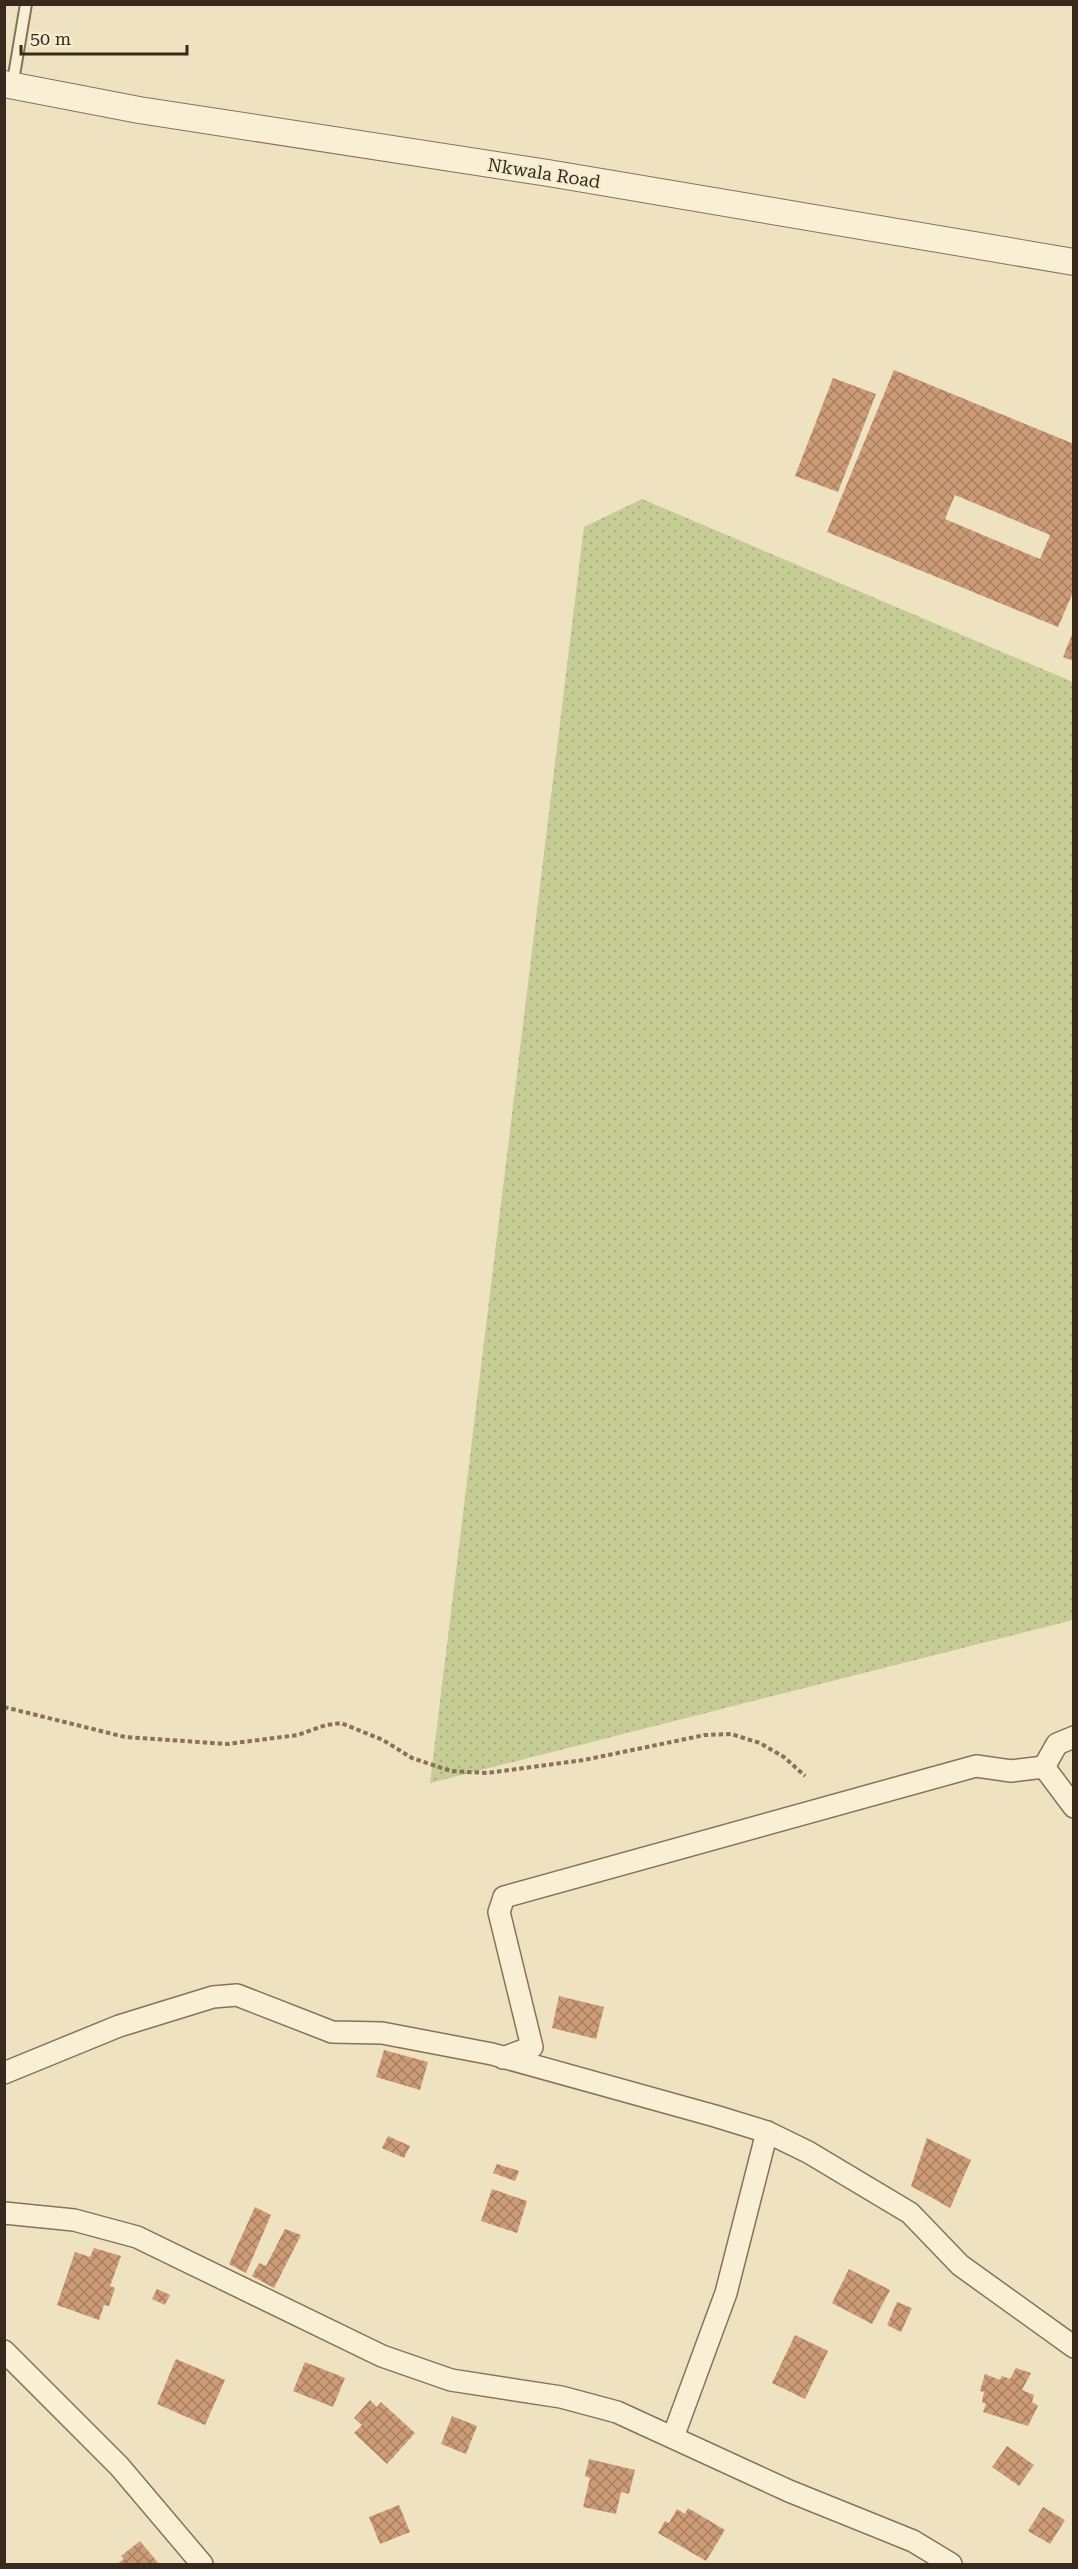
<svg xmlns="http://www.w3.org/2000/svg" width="1078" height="2569" viewBox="0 0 1078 2569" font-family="'Roboto Serif',serif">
  <defs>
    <pattern id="grass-dots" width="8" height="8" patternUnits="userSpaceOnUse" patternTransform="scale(1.5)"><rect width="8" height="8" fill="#c5cd95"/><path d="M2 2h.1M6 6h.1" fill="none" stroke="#aab080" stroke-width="1.8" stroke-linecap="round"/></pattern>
    <pattern id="building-cross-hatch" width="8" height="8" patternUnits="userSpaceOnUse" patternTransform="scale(1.5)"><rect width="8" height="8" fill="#cd9c76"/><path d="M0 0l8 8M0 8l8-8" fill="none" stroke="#a77f60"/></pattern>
  </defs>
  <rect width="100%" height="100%" fill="#eee2c1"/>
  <polygon fill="url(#grass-dots)" points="642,499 1073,682 1073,1620 430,1783 584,527"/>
  <g fill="url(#building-cross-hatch)" fill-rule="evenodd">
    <path d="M894 370 1074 444V590L1058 627 827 532ZM955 495 1050 535 1040 559 945 519Z"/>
    <polygon points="833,378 876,394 838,492 795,476"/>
    <polygon points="1073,632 1074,632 1074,661 1063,657"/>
    <polygon points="559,1996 604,2007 596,2039 552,2028"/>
    <polygon points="384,2050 428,2062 420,2090 376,2077"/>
    <polygon points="388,2136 410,2146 404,2158 382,2148"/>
    <polygon points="927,2138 971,2160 950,2208 911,2186"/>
    <polygon points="497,2164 519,2171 515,2181 493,2173"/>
    <polygon points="492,2189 527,2201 517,2233 481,2221"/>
    <polygon points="255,2207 271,2215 246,2273 229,2264"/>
    <polygon points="285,2229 301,2235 274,2288 252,2276 259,2263 266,2266"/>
    <polygon points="94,2248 121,2256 110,2286 115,2288 109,2306 104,2305 99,2320 57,2305 75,2252 90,2257"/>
    <polygon points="849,2269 890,2290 872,2324 832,2303"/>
    <polygon points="157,2289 170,2295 165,2305 152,2299"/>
    <polygon points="897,2302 912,2308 901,2332 887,2325"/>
    <polygon points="795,2335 828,2351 805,2399 772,2383"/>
    <polygon points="176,2359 225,2380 205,2425 157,2404"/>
    <polygon points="305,2362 345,2378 333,2407 293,2391"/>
    <polygon points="1016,2368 1031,2373 1022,2390 1034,2395 1032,2402 1038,2406 1028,2426 983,2412 986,2404 982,2402 984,2392 980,2391 985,2374 1000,2380 1002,2376 1010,2379"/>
    <polygon points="370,2400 377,2407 381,2402 415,2433 387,2464 354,2433 362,2425 354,2418"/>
    <polygon points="452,2416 477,2426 466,2454 441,2444"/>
    <polygon points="1007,2446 1034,2465 1019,2486 992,2467"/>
    <polygon points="589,2459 635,2470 629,2494 621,2492 616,2514 583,2507 590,2478 585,2476"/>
    <polygon points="399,2505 410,2532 380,2544 369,2517"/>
    <polygon points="1043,2507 1065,2520 1050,2544 1028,2531"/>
    <polygon points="688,2508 725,2530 706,2561 658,2533 665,2521 669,2523 677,2509 685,2514"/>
    <polygon points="140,2541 159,2564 117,2564 124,2559 121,2556"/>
  </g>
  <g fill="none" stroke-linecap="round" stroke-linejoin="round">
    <g stroke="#887258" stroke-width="14">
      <polyline id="service" points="12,87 26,4"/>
    </g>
    <g stroke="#887258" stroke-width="24">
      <g id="minor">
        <polyline points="1044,1767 1074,1807"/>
        <polyline points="1044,1767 1057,1744 1074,1737"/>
        <polyline points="503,2058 532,2047 499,1912 504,1897 976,1766 1011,1771 1044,1767"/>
        <polyline points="4,2073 119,2026 213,1997 237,1995 332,2032 382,2033 492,2054 715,2116 767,2132 808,2152 910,2213 960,2265 1074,2347"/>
        <polyline points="4,2213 74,2220 137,2237 382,2356 451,2380 561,2397 617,2412 789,2491 913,2541 951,2564"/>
        <polyline points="4,2351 119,2466 202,2564"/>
        <polyline points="673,2437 726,2293 767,2132"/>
      </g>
    </g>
    <g stroke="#887258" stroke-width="28">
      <polyline id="tertiary" points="4,84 139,110 548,173 1074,262"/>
    </g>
    <polyline stroke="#887258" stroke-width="4" stroke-dasharray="4.5 3" stroke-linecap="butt" points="4,1707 125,1737 227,1744 298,1735 326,1725 341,1723 383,1740 412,1758 451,1771 487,1773 584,1760 705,1735 731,1734 760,1743 784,1757 805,1776"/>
    <use href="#service" stroke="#f9efd4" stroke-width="10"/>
    <use href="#minor" stroke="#f9efd4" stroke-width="21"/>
    <use href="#tertiary" stroke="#f9efd4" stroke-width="26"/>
  </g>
  <g text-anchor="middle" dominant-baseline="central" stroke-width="4.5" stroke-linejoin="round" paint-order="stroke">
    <g font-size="18" fill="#372a1d" stroke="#f6ecd0">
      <text transform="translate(544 173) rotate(9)">Nkwala Road</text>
    </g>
  </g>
  <rect width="1078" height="2569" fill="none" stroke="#372a1d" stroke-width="12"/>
  <path d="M21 45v9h166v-9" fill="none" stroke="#372a1d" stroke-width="3"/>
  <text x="30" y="45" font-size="18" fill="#372a1d" stroke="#f6ecd0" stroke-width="4.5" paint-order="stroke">50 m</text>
</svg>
